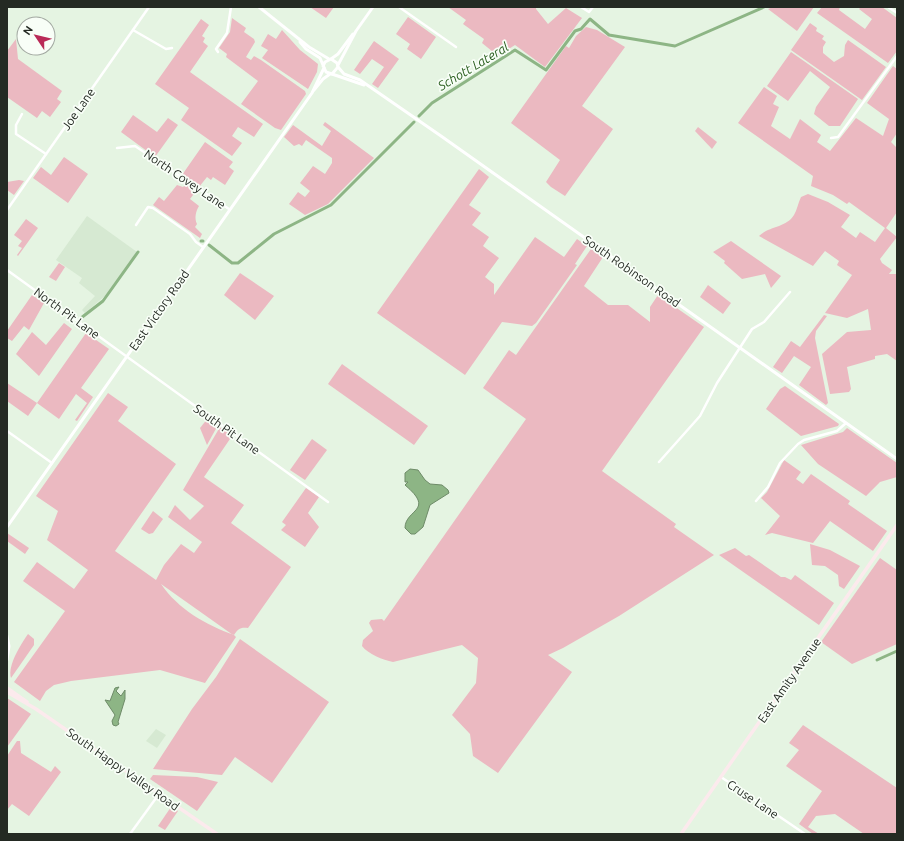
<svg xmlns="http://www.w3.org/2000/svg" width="904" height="841" viewBox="0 0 904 841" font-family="Ubuntu,sans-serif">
  <rect width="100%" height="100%" fill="#e5f4e2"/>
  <g fill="#d6e9d2">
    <polygon points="87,216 137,252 106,295 85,313 82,310 95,296 79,283 82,278 56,260"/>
    <polygon points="156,729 166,735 157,748 146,741"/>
  </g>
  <g fill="#ebb9c1" fill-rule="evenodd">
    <polygon points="310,7 334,7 326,18"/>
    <polygon points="448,7 536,7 536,9 548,24 566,8 582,18 545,67 515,45 498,56 482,43 484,39 463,24 466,20"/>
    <polygon points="773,7 814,7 797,31 768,9"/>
    <polygon points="822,7 840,7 839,10 865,29 872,19 859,9 861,7 882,7 897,18 897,51 888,63 817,13"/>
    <polygon points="408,17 436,37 421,59 407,49 410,44 396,34"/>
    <polygon points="232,18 246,28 244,32 254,39 255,42 246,57 251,60 254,56 261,60 305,91 306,94 281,130 275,128 241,104 258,81 226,57 227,54 219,48 230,32"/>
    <polygon points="201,19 209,25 202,36 205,38 203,42 208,46 190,72 263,124 254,137 238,127 232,136 242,143 232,156 181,120 189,108 155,84"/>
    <polygon points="810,23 817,28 816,31 824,36 822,39 826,42 823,47 823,53 834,62 844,56 845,45 848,40 886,67 862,100 791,50"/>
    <polygon points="586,27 597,30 625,47 582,106 613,129 565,196 551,187 546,182 560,160 511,123 566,46 569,48 576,36"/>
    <polygon points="282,30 300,50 318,64 317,72 308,89 262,58 268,50 261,46 268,34 276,39"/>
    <polygon points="16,39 18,59 62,91 57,99 61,102 50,117 42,111 37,118 7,97 7,51"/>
    <polygon points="374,41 399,59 378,88 372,84 384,67 372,59 360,74 354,70"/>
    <polygon points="791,52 858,99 840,126 829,126 814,114 816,107 830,87 810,71 788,101 767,86"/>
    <path d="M893 66 897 69V133L891 142 897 148V212L886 228 897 237 880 259 882 263 892 270 889 274H897V361L887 354 875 356V359L847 367 851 389 849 392 830 394 822 354 847 332 871 330 868 309 847 318 825 313 852 275 837 265 839 261 825 251 813 266 759 236C769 226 786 228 794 215 797 210 798 203 801 197L808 194 828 202 850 215 841 227 856 238 860 232 875 242 885 228 849 202 847 204 833 195 811 186 813 176 738 123 764 87 777 96 773 104 779 107 771 126 790 139 800 119 821 135 817 142 830 151 856 118 883 136 889 119 867 103Z"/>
    <polygon points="133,115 157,132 168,118 178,125 155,157 121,132"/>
    <polygon points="325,122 374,158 328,204 305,215 289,204 298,192 305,197 310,191 300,183 313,166 325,174 332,163 332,158 306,140 302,146 299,144 294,146 284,137 293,125 322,146 331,131 323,125"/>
    <polygon points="698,127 717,142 712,149 695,131"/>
    <polygon points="205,142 233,162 229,167 234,171 225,185 213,177 211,180 207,177 199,187 182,175"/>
    <polygon points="64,157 88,174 68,203 33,178 41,167 51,175"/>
    <polygon points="479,169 489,177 469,205 481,213 472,225 489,237 483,246 499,258 485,277 494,284 494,295 535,237 564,257 577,239 587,246 575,264 577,265 536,323 532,326 502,322 465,375 377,313"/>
    <polygon points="19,180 24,181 14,195 7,190 7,182"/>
    <path d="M186 184 196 191 190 199 199 206C196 211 194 218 197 224L195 227 202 234 200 238 153 205 159 197 164 201 177 185 183 187Z"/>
    <polygon points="26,219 38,228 18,256 17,255 22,248 18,246 22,241 14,235"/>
    <polygon points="731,241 781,276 771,288 765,274 742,279 724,263 725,261 713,252"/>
    <path d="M591 249 603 257 584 286 608 305H628L650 322V307L658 295 704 327 602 471 676 524 674 527 714 555 619 616 563 648 548 655 572 672 498 773 473 756 470 734 452 715 476 683 478 658 462 645 393 662C383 660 368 654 362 646L363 640 373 631 369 623 371 620 382 619 384 621 526 419 483 388 509 350 516 355Z"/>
    <polygon points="59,263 65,267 56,281 49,277"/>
    <polygon points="240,273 274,296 255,320 224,295"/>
    <polygon points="708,285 731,303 723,314 700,297"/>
    <polygon points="32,295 44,303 29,330 24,326 12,341 7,338 7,331"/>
    <polygon points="824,315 827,316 816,331 815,338 828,403 826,405 799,385 811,367 794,356 782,373 773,367 791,341 800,347"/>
    <polygon points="64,323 72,329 39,376 16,354 32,332 46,345"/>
    <polygon points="86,333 109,349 81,388 93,397 77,421 75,420 87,403 76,394 59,419 37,403"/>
    <polygon points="342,364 428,426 414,445 328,384"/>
    <polygon points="7,383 37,403 28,416 7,401"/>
    <polygon points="785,386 839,424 838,426 801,436 766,409 780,389"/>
    <path d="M108 393 128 407 118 421 176 464 115 551 156 580 164 565 181 544 194 553 202 542 168 517 175 505 190 520 204 506 183 490 220 427 232 436 204 477 244 505 231 523 291 567 248 628C240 627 238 629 234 635L236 637 205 683 160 670 71 681 54 685 46 691 40 701 14 682 65 611 23 581 37 562 74 589 88 570 47 540 58 511 36 496ZM161 584 233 635H234C206 625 178 609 161 584Z"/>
    <polygon points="208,418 218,425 207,445 200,428"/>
    <polygon points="847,428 897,463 897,477 880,482 866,496 818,464 801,445 843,432"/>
    <polygon points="312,439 327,450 305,480 290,470"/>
    <polygon points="784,460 801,472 796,479 803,484 811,474 850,501 848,504 887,531 873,551 830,521 813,543 772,533 765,535 780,516 761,498 767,492"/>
    <polygon points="306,488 319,497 308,513 319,527 305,547 281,530 286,525 282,522"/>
    <polygon points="153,511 163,519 153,533 149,534 141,529"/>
    <polygon points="7,533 29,548 25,554 7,541"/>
    <polygon points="810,544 830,550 860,566 844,589 839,586 838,575 825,566 812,565"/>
    <polygon points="735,548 746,556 749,555 781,577 785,577 791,580 795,575 834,603 819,625 719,555"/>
    <polygon points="880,558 897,570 897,644 852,664 821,642"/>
    <path d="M28 634 34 639V645L11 678C7 666 21 644 28 634Z"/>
    <polygon points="240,639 329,702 272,783 235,757 222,775 153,769 192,709 216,677"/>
    <polygon points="7,698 31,714 7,747"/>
    <polygon points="803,725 897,788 897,834 864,834 835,814 816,816 808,827 819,834 813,834 799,824 822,791 786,766 799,750 789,743"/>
    <polygon points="17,741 20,741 21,753 51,772 55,766 61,772 29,816 12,804 7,810 7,756"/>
    <polygon points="153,775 197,777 218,782 197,811 150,779"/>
    <polygon points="171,807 178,811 165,830 158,826"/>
  </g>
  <g fill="#8db585" stroke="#6e8b68">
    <path d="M410 469 418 470 425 480 430 484 442 485 448 490 449 493 430 505 423 527 415 534H411L405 528C405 509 436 511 405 485L408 482H405V473Z"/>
    <polygon points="119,687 116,691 121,696 125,690 125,699 118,722 119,724 116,726 113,725 112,721 115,715 105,700 110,701 115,688"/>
  </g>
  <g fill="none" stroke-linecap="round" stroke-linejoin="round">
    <g stroke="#8db585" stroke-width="3">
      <polyline points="419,116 432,103 515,50 546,70 575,31 581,29 590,19 609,35 675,46 764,7"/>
      <polyline points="201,241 203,241"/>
      <polyline points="209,245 232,263 238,263 274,234 331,205 414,122"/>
      <polyline points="81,318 103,301 138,252"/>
      <polyline points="877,660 897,651"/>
    </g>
    <g stroke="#fff" stroke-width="2.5">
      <polyline points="399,7 456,47"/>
      <polyline points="581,7 589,12 593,7"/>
      <polyline points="888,7 897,13"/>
      <polyline points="133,30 166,49 172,48"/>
      <polyline points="218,52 216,49 227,33 231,7"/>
      <polyline points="22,114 16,125 16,134 46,154"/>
      <polyline points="831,138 838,137 897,56"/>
      <polyline points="117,148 135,146 229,209"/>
      <polyline points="7,210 149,7"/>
      <polyline points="136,225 148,207 153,208 190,234 196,242 203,247"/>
      <polyline points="7,270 328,502"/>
      <polyline points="7,431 52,463"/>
      <polyline points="659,462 700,416 717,383 752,329 764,322 790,292"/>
      <polyline points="756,501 768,487 780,463 798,444 804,440 837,431 846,423"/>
      <polyline points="721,777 805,834"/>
      <polyline points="130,834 159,794"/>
    </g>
    <g stroke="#fff" stroke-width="3">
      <polyline points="259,7 309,47 329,59"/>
      <polyline points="300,42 306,49 320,58 326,72 332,74 338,67 337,63 331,59 325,62 323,66"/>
      <polyline points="331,59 338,54 353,34"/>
      <polyline points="338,65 356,31 373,7"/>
      <polyline points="338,67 344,74 360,80 441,136 897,459"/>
      <polyline points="332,74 364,85"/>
      <polyline points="314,90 323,79 330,74"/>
      <polyline points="7,527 312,93 324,68"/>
      <polyline points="7,636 9,646 7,660"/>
    </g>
    <g stroke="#fceaed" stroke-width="3.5">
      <polyline points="7,688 27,702"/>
      <polyline points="7,692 36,709 217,834"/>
      <polyline points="681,834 897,525"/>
    </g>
  </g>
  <g text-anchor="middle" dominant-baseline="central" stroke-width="3.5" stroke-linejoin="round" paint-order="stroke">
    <g font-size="12" fill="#242a23" stroke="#f8fef7">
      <text transform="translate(78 109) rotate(-55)">Joe Lane</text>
      <text transform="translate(185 179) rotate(34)">North Covey Lane</text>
      <text transform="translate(632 271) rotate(35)">South Robinson Road</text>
      <text transform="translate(159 310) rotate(-55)">East Victory Road</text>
      <text transform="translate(67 313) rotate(36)">North Pit Lane</text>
      <text transform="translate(227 429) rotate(35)">South Pit Lane</text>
      <text transform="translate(789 680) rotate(-55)">East Amity Avenue</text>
      <text transform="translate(123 769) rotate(35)">South Happy Valley Road</text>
      <text transform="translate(753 799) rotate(34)">Cruse Lane</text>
    </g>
    <g font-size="13" font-style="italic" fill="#2a5f1f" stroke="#f8fef7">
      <text transform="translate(473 66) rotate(-31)">Schott Lateral</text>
    </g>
  </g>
  <rect width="904" height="841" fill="none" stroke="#242a23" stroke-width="16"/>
  <g transform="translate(36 36) rotate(305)"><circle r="19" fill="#f8fef7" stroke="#a3a9a2"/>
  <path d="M0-3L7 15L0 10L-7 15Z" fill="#b92a57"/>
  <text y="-6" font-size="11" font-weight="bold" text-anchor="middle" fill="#242a23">N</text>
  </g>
</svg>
